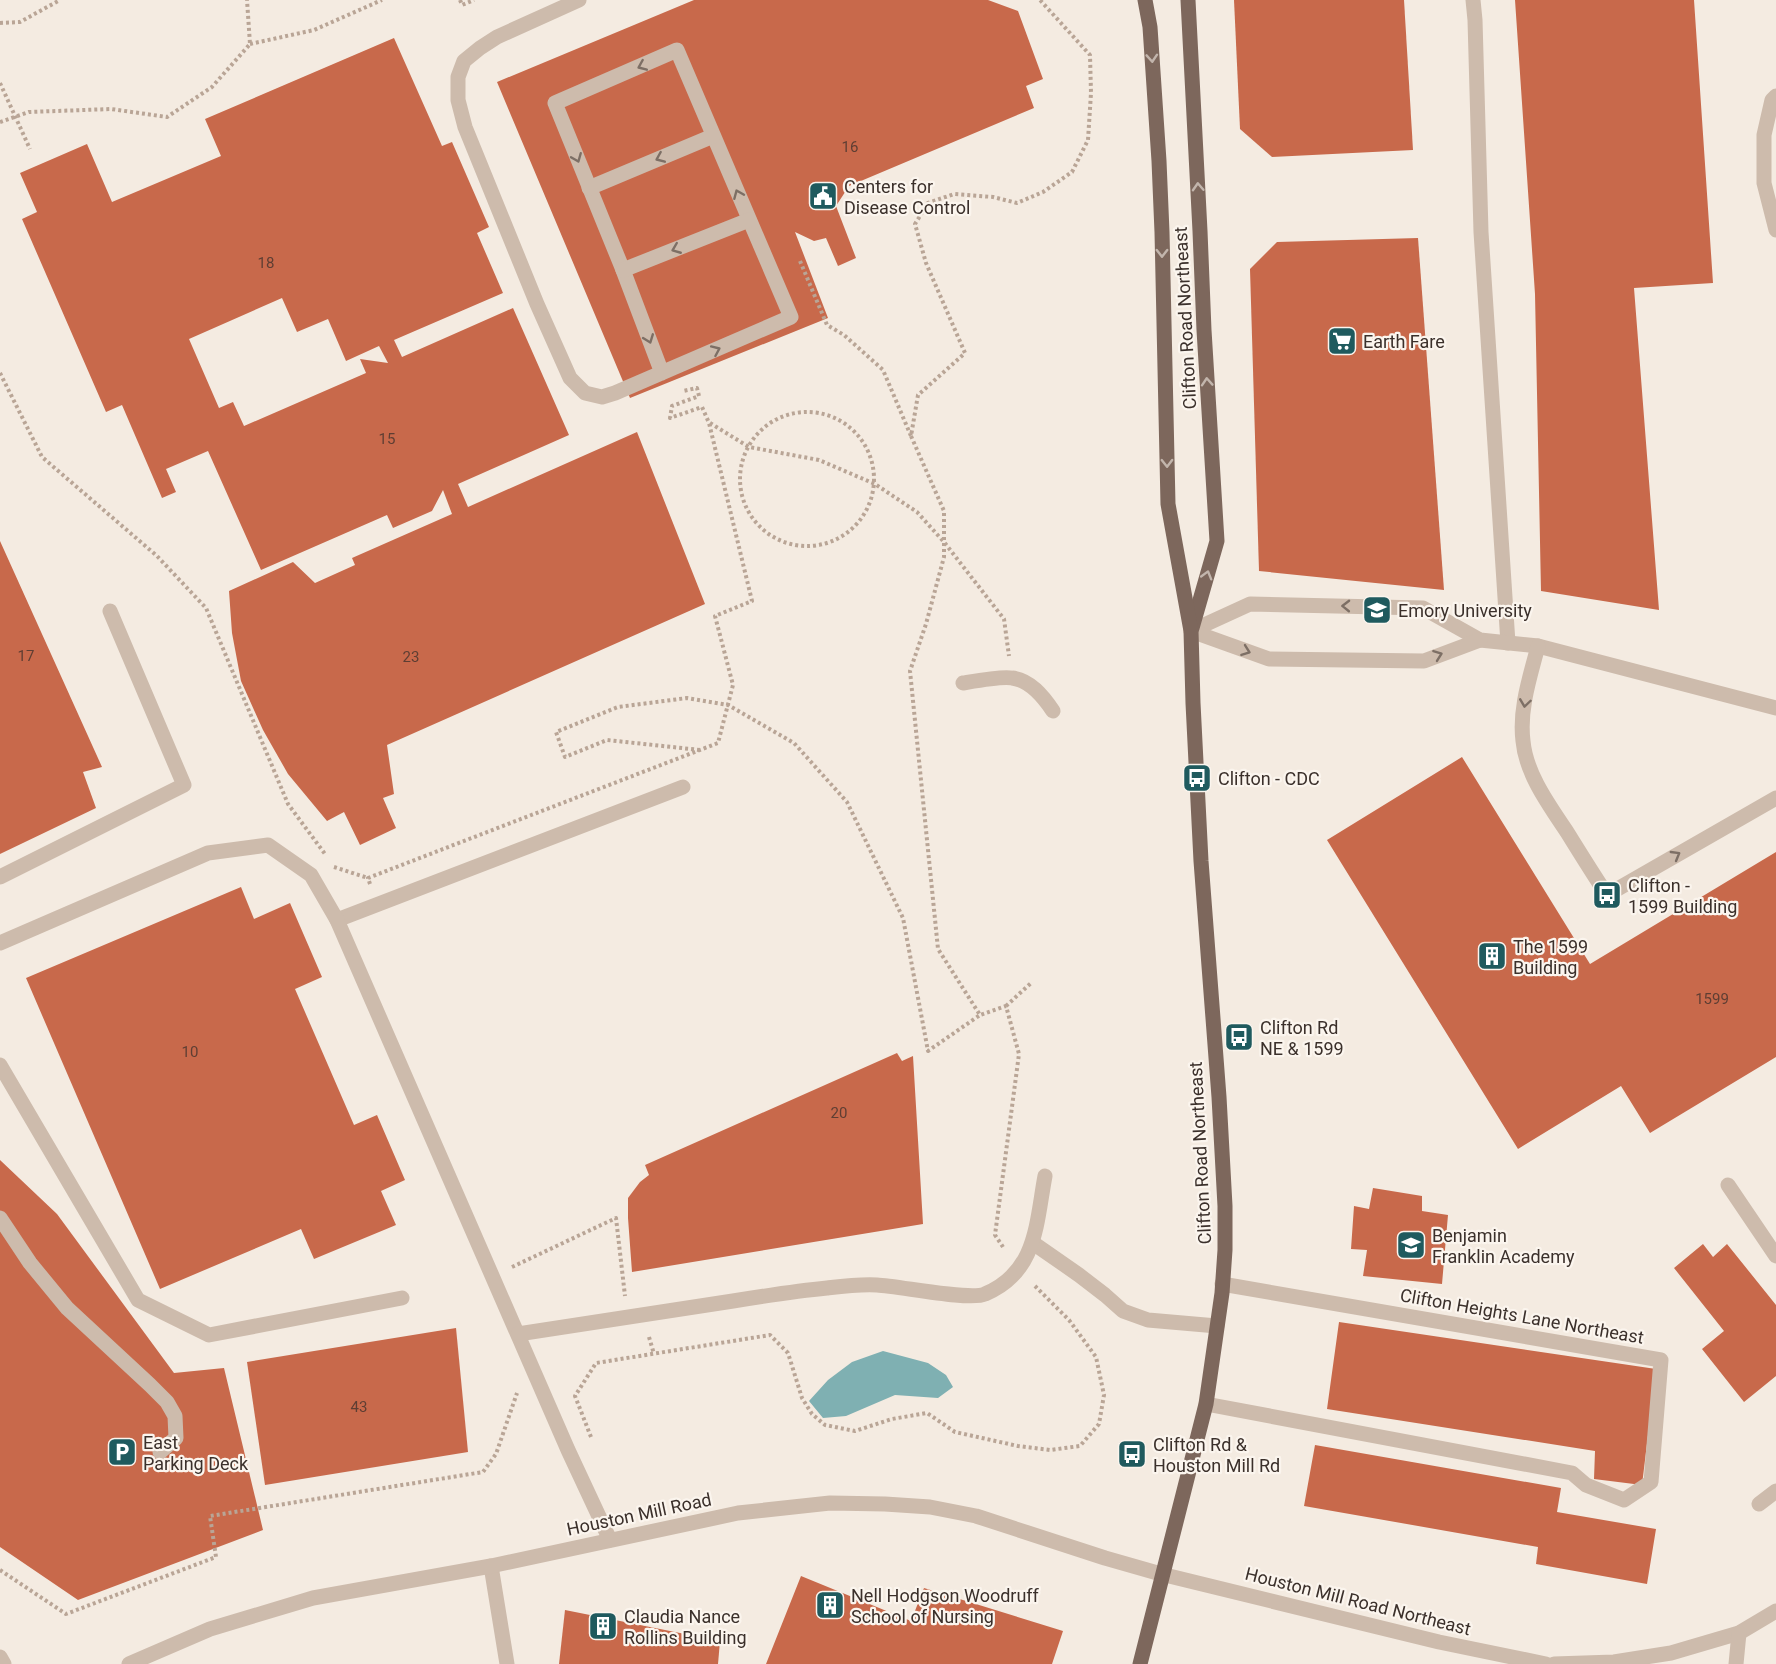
<svg xmlns="http://www.w3.org/2000/svg" width="1776" height="1664" viewBox="0 0 1776 1664" font-family="Roboto,sans-serif">
  <rect width="100%" height="100%" fill="#f4ebe1"/>
  <polygon fill="#7fb0b2" points="883,1351 928,1363 946,1375 953,1387 938,1398 895,1395 846,1416 823,1418 809,1401 828,1380 852,1362"/>
  <g fill="#c8694b" fill-rule="evenodd">
    <polygon points="694,0 988,0 1018,11 1043,79 1026,86 1034,108 849,186 836,206 856,258 838,266 826,238 814,241 795,232 828,318 630,398 497,82"/>
    <polygon points="1234,0 1404,0 1413,150 1272,157 1240,129"/>
    <polygon points="1515,0 1694,0 1713,283 1634,288 1659,610 1541,591 1535,294"/>
    <path d="M394 38 442 146 452 142 489 227 477 233 503 293 394 340 402 357 513 308 569 435 458 484 468 507 637 432 705 604 387 745 394 794 383 798 396 828 360 845 344 812 327 821 288 774 263 730 241 681 232 633 229 591 293 562 315 583 355 565 352 558 452 514 443 490 432 511 393 528 387 515 261 570 208 451 166 469 176 492 162 498 122 405 106 412 22 219 37 212 20 173 87 144 112 202 221 156 205 119ZM282 298 297 332 328 319 346 361 379 346 388 363 360 359 366 373 244 426 233 402 219 408 189 339Z"/>
    <polygon points="1418,238 1444,590 1259,571 1250,269 1277,242"/>
    <polygon points="0,541 102,767 83,772 96,808 0,854"/>
    <polygon points="1462,757 1590,964 1776,852 1776,1057 1650,1133 1621,1086 1518,1149 1327,840"/>
    <polygon points="241,887 254,919 290,903 322,977 295,989 354,1125 377,1115 405,1180 381,1191 396,1225 314,1259 301,1229 160,1289 26,978"/>
    <polygon points="897,1053 902,1061 913,1056 923,1224 632,1272 628,1218 628,1198 640,1182 649,1175 645,1165"/>
    <polygon points="0,1160 57,1214 174,1373 224,1368 263,1530 78,1600 0,1547"/>
    <polygon points="1373,1188 1422,1196 1422,1211 1448,1215 1442,1284 1363,1276 1367,1250 1351,1249 1354,1206 1369,1209"/>
    <polygon points="1703,1244 1713,1257 1727,1244 1776,1305 1776,1376 1744,1402 1702,1349 1724,1331 1674,1268"/>
    <polygon points="1339,1322 1656,1369 1642,1485 1594,1479 1595,1451 1327,1409"/>
    <polygon points="456,1328 468,1452 265,1485 247,1362"/>
    <polygon points="1315,1445 1561,1488 1557,1512 1656,1529 1647,1584 1536,1564 1538,1547 1304,1506"/>
    <polygon points="801,1576 911,1621 924,1588 1063,1631 1052,1664 766,1664"/>
    <polygon points="565,1610 720,1641 718,1664 559,1664"/>
  </g>
  <g fill="none" stroke-linecap="round" stroke-linejoin="round">
    <g stroke="#b9a596" stroke-width="4" stroke-dasharray="3 3" stroke-linecap="butt">
      <polyline points="460,0 462,5 474,0"/>
      <polyline points="0,23 20,22 60,0"/>
      <polyline points="250,44 314,30 382,0"/>
      <polyline points="0,83 30,149"/>
      <polyline points="0,122 29,112 111,109 167,117 212,87 250,44 247,0"/>
      <polyline points="800,261 827,325 844,335 883,370 911,436 918,395 965,353 926,263 915,224 928,203 954,194 993,197 1017,203 1043,192 1072,172 1088,140 1091,93 1090,55 1040,0"/>
      <polyline points="0,373 42,457 157,556 206,608 288,804 325,854"/>
      <circle cx="807" cy="479" r="67"/>
      <polyline points="710,423 749,447 819,460 875,484 917,512 944,542 1004,619 1009,656"/>
      <polyline points="911,436 944,511 944,557 926,624 910,671 938,949 980,1015 1006,1006 1019,1054 995,1235 1003,1247"/>
      <polyline points="700,750 607,740 565,757 556,732 618,707 687,698 728,705 794,743 847,802 903,918 928,1051 980,1015"/>
      <polyline points="334,867 368,878"/>
      <polyline points="370,884 368,878 718,743 733,685 715,616 752,601 709,423 702,407 670,418 672,406 699,396 697,388 683,391"/>
      <polyline points="1006,1006 1031,983"/>
      <polyline points="512,1267 616,1218 625,1296"/>
      <polyline points="649,1337 654,1354"/>
      <polyline points="591,1437 575,1396 596,1363 770,1335 788,1353 802,1398 812,1414 825,1425 855,1431 892,1419 927,1413 955,1432 1018,1446 1050,1450 1080,1446 1099,1424 1104,1395 1096,1357 1069,1320 1034,1285"/>
      <polyline points="0,1570 66,1614 216,1557 210,1516 483,1472 496,1454 517,1393"/>
    </g>
    <g stroke="#cdbbac" stroke-width="15">
      <polyline points="579,0 497,37 480,48 464,61 458,77 458,100 465,127 537,304 570,378 585,393 602,397 615,393 791,317 677,50 555,103 623,270 662,373"/>
      <polyline points="1473,0 1475,20 1481,232 1508,643"/>
      <polyline points="1776,96 1772,100 1764,135 1764,183 1776,230"/>
      <polyline points="589,188 713,136"/>
      <polyline points="623,270 749,220"/>
      <polyline points="1191,631 1250,604 1423,608 1480,640 1538,646 1776,708"/>
      <polyline points="1191,631 1269,659 1424,661 1480,640"/>
      <path d="M1538 646C1530 677 1519 709 1523 741 1526 774 1549 805 1567 832 1580 853 1593 874 1607 895L1776 798"/>
      <path d="M963 683C975 681 1002 676 1012 678 1030 680 1043 696 1053 711"/>
      <polyline points="0,877 184,785 110,611"/>
      <polyline points="337,920 683,787"/>
      <polyline points="0,943 208,853 268,845 311,875 337,920 568,1450 610,1540"/>
      <polyline points="0,1065 138,1300 209,1335 402,1298"/>
      <polyline points="1728,1185 1776,1256"/>
      <polyline points="0,1218 30,1263 67,1308 150,1385 167,1402 175,1416 176,1438 160,1452"/>
      <polyline points="1033,1243 1079,1275 1105,1295 1123,1311 1148,1320 1217,1326"/>
      <path d="M518 1334C590 1323 661 1312 733 1301 764 1296 796 1291 827 1288 844 1286 860 1284 877 1285 899 1286 970 1301 985 1294 1037 1272 1036 1224 1045 1176"/>
      <polyline points="1206,1404 1572,1473 1586,1485 1624,1500 1651,1482 1661,1360 1222,1284"/>
      <polyline points="1759,1504 1776,1491"/>
      <polyline points="491,1566 507,1664"/>
      <polyline points="0,1657 4,1664"/>
      <polyline points="129,1664 210,1629 313,1598 491,1566 738,1513 830,1503 885,1504 930,1507 976,1516 1105,1558 1161,1574 1439,1642 1546,1664"/>
      <polyline points="1554,1664 1614,1662 1671,1653 1739,1633 1776,1611"/>
      <polyline points="1736,1664 1739,1633"/>
    </g>
    <g stroke="#7d675c" stroke-width="15">
      <polyline points="1188,0 1200,231 1204,330 1217,541 1192,628"/>
      <polyline points="1140,1664 1206,1404 1222,1293 1225,1250 1225,1206 1219,1097 1201,861 1193,703 1191,631 1168,504 1162,232 1159,161 1150,27 1145,0"/>
    </g>
  </g>
  <defs><path id="oneway-chevron" d="M-2-3.5L2.5 0L-2 3.5" fill="none" stroke-width="1.6" stroke-linecap="round" stroke-linejoin="round" transform="scale(1.5)"/></defs>
  <g stroke="#c2b5ac">
    <use href="#oneway-chevron" transform="translate(1152 58) rotate(86)"/>
    <use href="#oneway-chevron" transform="translate(1198 187) rotate(-93)"/>
    <use href="#oneway-chevron" transform="translate(1162 253) rotate(90)"/>
    <use href="#oneway-chevron" transform="translate(1207 382) rotate(-94)"/>
    <use href="#oneway-chevron" transform="translate(1167 463) rotate(89)"/>
    <use href="#oneway-chevron" transform="translate(1207 575) rotate(-74)"/>
  </g>
  <g stroke="#7d6f65">
    <use href="#oneway-chevron" transform="translate(642 66) rotate(157)"/>
    <use href="#oneway-chevron" transform="translate(577 158) rotate(68)"/>
    <use href="#oneway-chevron" transform="translate(660 158) rotate(157)"/>
    <use href="#oneway-chevron" transform="translate(738 194) rotate(-113)"/>
    <use href="#oneway-chevron" transform="translate(676 249) rotate(158)"/>
    <use href="#oneway-chevron" transform="translate(649 339) rotate(69)"/>
    <use href="#oneway-chevron" transform="translate(716 350) rotate(-24)"/>
    <use href="#oneway-chevron" transform="translate(1346 606) rotate(-179)"/>
    <use href="#oneway-chevron" transform="translate(1246 651) rotate(20)"/>
    <use href="#oneway-chevron" transform="translate(1438 655) rotate(-20)"/>
    <use href="#oneway-chevron" transform="translate(1525 703) rotate(98)"/>
    <use href="#oneway-chevron" transform="translate(1676 855) rotate(-30)"/>
  </g>
  <defs>
    <g id="civic-square" transform="scale(1.5)"><rect x="-9" y="-9" width="18" height="18" rx="4" fill="#1f5a5e" stroke="#fbf5ee"/><path d="M-.6-6.5H3V-4.5H.6V-3L4-1V1h2V6H-6V1h2V-1L-.6-3ZM-1.2 2.5V6h2.4V2.5Z" fill="#fff"/></g>
    <g id="supermarket-square" transform="scale(1.5)"><rect x="-9" y="-9" width="18" height="18" rx="4" fill="#1f5a5e" stroke="#fbf5ee"/><path d="M-6-5.5h2.5l.6 2H6L4.5 2H-2.5L-4.4-4H-6ZM-1.5 3.2a1.3 1.3 0 1 0 .1 0ZM3 3.2a1.3 1.3 0 1 0 .1 0Z" fill="#fff"/></g>
    <g id="university-square" transform="scale(1.5)"><rect x="-9" y="-9" width="18" height="18" rx="4" fill="#1f5a5e" stroke="#fbf5ee"/><path d="M0-5L7-2L0 1L-7-2ZM-4 1L0 2.5L4 1V4Q0 6-4 4Z" fill="#fff"/></g>
    <g id="bus-square" transform="scale(1.5)"><rect x="-9" y="-9" width="18" height="18" rx="4" fill="#1f5a5e" stroke="#fbf5ee"/><path d="M-5-6H5V4H4V6H2V4H-2V6H-4V4H-5ZM-3.5-4V0h7V-4ZM-3.5 1.2v1.5H-2V1.2ZM2 1.2v1.5H3.5V1.2Z" fill="#fff"/></g>
    <g id="building-square" transform="scale(1.5)"><rect x="-9" y="-9" width="18" height="18" rx="4" fill="#1f5a5e" stroke="#fbf5ee"/><path d="M-4-6H4V6H1V3H-1V6H-4ZM-2.5-4.3h1.7v1.8h-1.7ZM.8-4.3h1.7v1.8H.8ZM-2.5-1h1.7V.8h-1.7ZM.8-1h1.7V.8H.8Z" fill="#fff"/></g>
    <g id="school-square" transform="scale(1.5)"><rect x="-9" y="-9" width="18" height="18" rx="4" fill="#1f5a5e" stroke="#fbf5ee"/><path d="M0-5L7-2L0 1L-7-2ZM-4 1L0 2.5L4 1V4Q0 6-4 4Z" fill="#fff"/></g>
    <g id="parking-square" transform="scale(1.5)"><rect x="-9" y="-9" width="18" height="18" rx="4" fill="#1f5a5e" stroke="#fbf5ee"/><path d="M-3.5-5.5H1a3.5 3.5 0 0 1 0 7H-1V5.5H-3.5ZM-1-3.4V-.6H.8a1.4 1.4 0 0 0 0-2.8Z" fill="#fff"/></g>
  </defs>
  <g fill-rule="evenodd">
    <use href="#civic-square" x="823" y="196"/>
    <use href="#supermarket-square" x="1342" y="341"/>
    <use href="#university-square" x="1377" y="610"/>
    <use href="#bus-square" x="1197" y="778"/>
    <use href="#bus-square" x="1607" y="895"/>
    <use href="#building-square" x="1492" y="956"/>
    <use href="#bus-square" x="1239" y="1037"/>
    <use href="#school-square" x="1411" y="1245"/>
    <use href="#parking-square" x="122" y="1452"/>
    <use href="#bus-square" x="1132" y="1454"/>
    <use href="#building-square" x="830" y="1605"/>
    <use href="#building-square" x="603" y="1626"/>
  </g>
  <g text-anchor="middle" dominant-baseline="central" stroke-width="4.5" stroke-linejoin="round" paint-order="stroke">
    <g font-size="15" fill="#5e3e33">
      <text x="850" y="147">16</text>
      <text x="266" y="263">18</text>
      <text x="387" y="439">15</text>
      <text x="26" y="656">17</text>
      <text x="411" y="657">23</text>
      <text x="1712" y="999">1599</text>
      <text x="190" y="1052">10</text>
      <text x="839" y="1113">20</text>
      <text x="359" y="1407">43</text>
    </g>
    <g font-size="18" fill="#3b302b" stroke="#fbf5ee" text-anchor="start">
      <text x="844" y="186">Centers for<tspan x="844" dy="21">Disease Control</tspan></text>
      <text x="1363" y="341">Earth Fare</text>
      <text x="1398" y="610">Emory University</text>
      <text x="1218" y="778">Clifton - CDC</text>
      <text x="1628" y="885">Clifton -<tspan x="1628" dy="21">1599 Building</tspan></text>
      <text x="1513" y="946">The 1599<tspan x="1513" dy="21">Building</tspan></text>
      <text x="1260" y="1027">Clifton Rd<tspan x="1260" dy="21">NE &amp; 1599</tspan></text>
      <text x="1432" y="1235">Benjamin<tspan x="1432" dy="21">Franklin Academy</tspan></text>
      <text x="143" y="1442">East<tspan x="143" dy="21">Parking Deck</tspan></text>
      <text x="1153" y="1444">Clifton Rd &amp;<tspan x="1153" dy="21">Houston Mill Rd</tspan></text>
      <text x="851" y="1595">Nell Hodgson Woodruff<tspan x="851" dy="21">School of Nursing</tspan></text>
      <text x="624" y="1616">Claudia Nance<tspan x="624" dy="21">Rollins Building</tspan></text>
    </g>
    <g font-size="18" fill="#3b302b" stroke="#fbf5ee">
      <text transform="translate(1185 318) rotate(-93)">Clifton Road Northeast</text>
      <text transform="translate(1200 1153) rotate(-93)">Clifton Road Northeast</text>
      <text transform="translate(1522 1316) rotate(10)">Clifton Heights Lane Northeast</text>
      <text transform="translate(639 1514) rotate(-12)">Houston Mill Road</text>
      <text transform="translate(1358 1601) rotate(14)">Houston Mill Road Northeast</text>
    </g>
  </g>
</svg>
